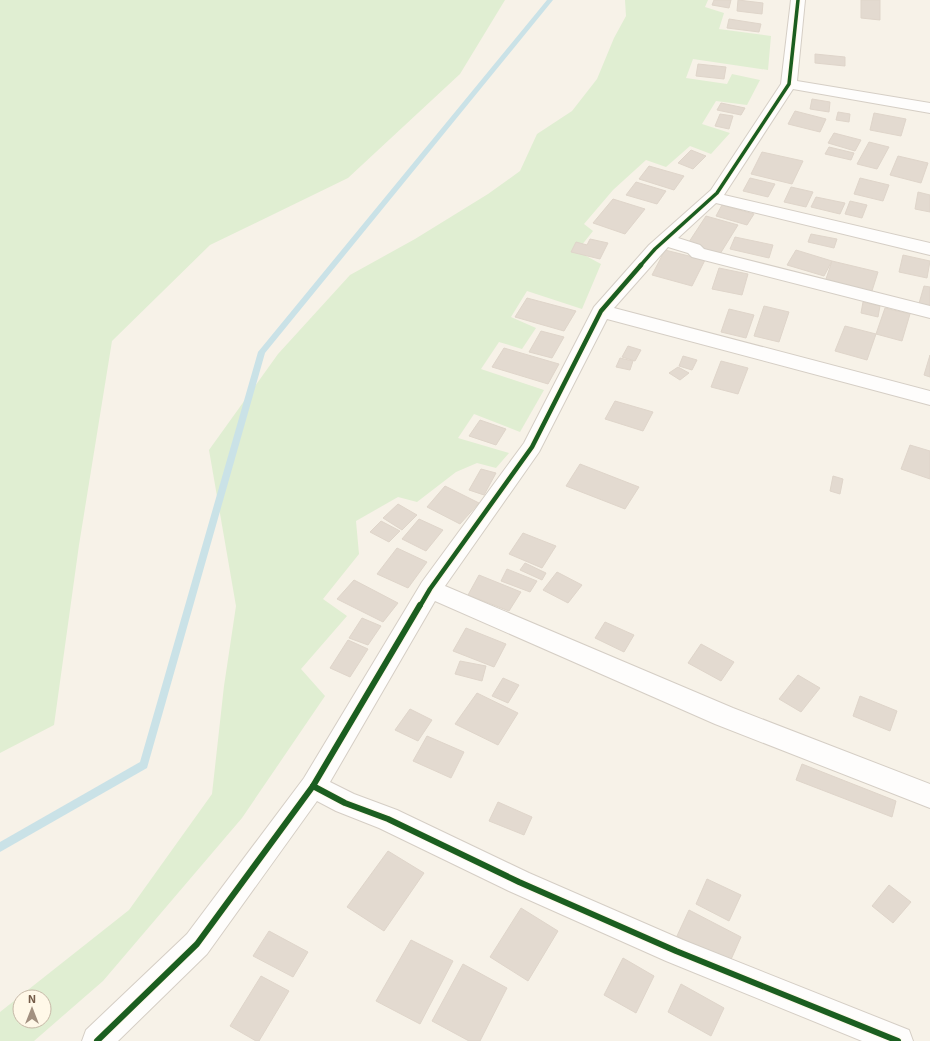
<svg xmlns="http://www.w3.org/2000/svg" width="930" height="1041" viewBox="0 0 930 1041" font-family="'Exo 2',sans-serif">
  <rect width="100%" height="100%" fill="#f7f2e8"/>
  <g fill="#e0eed2" fill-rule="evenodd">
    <polygon points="0,0 505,0 460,74 348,178 210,245 112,341 79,545 54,725 0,753"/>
    <path d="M625 0H708L705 7 724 13 719 29 771 36 768 70 693 59 686 78 727 84 732 74 760 80 747 105 716 101 702 124 730 133 711 154 690 146 666 167 646 160 613 190 584 224 593 231 577 251 601 264 582 309 527 291 511 317 536 328 522 349 499 342 481 369 544 390 520 432 474 414 458 438 509 453 496 468 477 463 456 472 417 502 398 497 356 521 359 554 323 599 347 616 301 669 325 696 242 818 103 981 34 1041H0V1012L129 910 212 794 224 686 236 606 209 450 278 354 350 275 415 239 488 194 520 171 537 134 572 111 597 79 614 38 626 16ZM20 997H44V1021H20Z"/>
  </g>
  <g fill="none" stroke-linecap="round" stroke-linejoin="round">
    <polygon fill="#cae2e7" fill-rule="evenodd" points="547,0 553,0 265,353 147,768 0,852 0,842 140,762 258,352"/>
  </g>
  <g fill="#e3dad0" stroke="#dfd5ca">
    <polygon points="714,0 731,0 729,8 712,5"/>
    <polygon points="738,0 763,3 762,14 737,11"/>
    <polygon points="861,0 880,0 880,20 861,18"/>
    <polygon points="729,19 761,24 759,32 727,28"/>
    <polygon points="815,54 845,57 845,66 815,63"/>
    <polygon points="698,64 726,67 724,79 696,76"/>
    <polygon points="812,99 830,102 829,112 810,109"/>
    <polygon points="721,103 745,108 741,115 717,110"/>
    <polygon points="795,111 826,119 820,132 788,124"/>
    <polygon points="838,112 850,114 849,122 836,120"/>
    <polygon points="874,113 906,119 901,136 870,130"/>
    <polygon points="720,114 733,116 729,129 715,126"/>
    <polygon points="834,133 861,140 855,151 828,143"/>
    <polygon points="869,142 889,147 877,169 857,164"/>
    <polygon points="829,147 854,153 851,160 825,154"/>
    <polygon points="691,150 706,156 693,169 678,163"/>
    <polygon points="762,152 803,161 792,184 751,174"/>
    <polygon points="898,156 928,163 921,183 890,175"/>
    <polygon points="649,166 684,176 674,190 639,179"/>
    <polygon points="750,178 775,184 768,197 743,191"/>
    <polygon points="860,178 889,185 883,201 854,194"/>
    <polygon points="636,182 666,191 657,204 626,195"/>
    <polygon points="791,187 813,192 806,207 784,202"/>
    <polygon points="918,192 930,195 930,212 915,209"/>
    <polygon points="816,197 845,203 840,214 811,207"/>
    <polygon points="613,199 645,209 625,234 593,223"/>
    <polygon points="850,201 867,205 862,218 845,214"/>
    <polygon points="722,205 754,214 747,225 716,216"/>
    <polygon points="706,216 738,225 720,254 687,245"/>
    <polygon points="811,234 837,239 834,248 808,242"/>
    <polygon points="735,237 773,245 769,258 730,249"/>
    <polygon points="590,239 608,243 600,259 571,252 576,242 587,245"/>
    <polygon points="665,250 705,260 692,286 652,275"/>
    <polygon points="796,250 832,261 824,276 787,265"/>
    <polygon points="903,255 930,261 927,278 899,272"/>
    <polygon points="832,261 878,272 871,294 825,282"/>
    <polygon points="719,268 748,274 742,295 712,289"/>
    <polygon points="924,286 930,287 930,310 918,307"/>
    <polygon points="527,298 576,311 564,331 515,317"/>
    <polygon points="863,302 880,306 878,317 861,313"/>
    <polygon points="764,306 789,312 779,342 754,336"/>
    <polygon points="885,308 910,314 902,341 876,334"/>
    <polygon points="729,309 754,315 746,338 721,332"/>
    <polygon points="845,326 876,334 867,360 835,351"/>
    <polygon points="541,331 564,337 552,358 529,352"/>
    <polygon points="628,346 641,350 635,361 622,357"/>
    <polygon points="504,348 559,364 548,384 492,367"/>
    <polygon points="930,355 930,377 924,375"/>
    <polygon points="683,356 697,360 692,370 679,366"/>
    <polygon points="620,358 633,361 630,370 616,367"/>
    <polygon points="721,361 748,368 738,394 711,387"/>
    <polygon points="678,367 689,373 680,380 669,373"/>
    <polygon points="615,401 653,412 643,431 605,419"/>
    <polygon points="480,420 506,429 496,445 469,436"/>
    <polygon points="910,445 930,451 930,479 901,469"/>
    <polygon points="580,464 639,487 625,509 566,486"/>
    <polygon points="481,469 496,473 484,495 469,490"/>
    <polygon points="833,476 843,479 840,494 830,491"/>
    <polygon points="445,486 479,503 460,524 427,507"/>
    <polygon points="398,504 417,515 402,530 383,518"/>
    <polygon points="419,519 443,530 426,551 402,539"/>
    <polygon points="381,521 400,531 389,542 370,532"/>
    <polygon points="523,533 556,546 542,568 509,554"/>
    <polygon points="397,548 427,562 408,588 377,574"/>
    <polygon points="525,563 546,573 542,580 520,570"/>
    <polygon points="507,569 537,581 530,592 501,581"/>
    <polygon points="557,572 582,585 568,603 543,590"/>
    <polygon points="479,575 521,592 509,611 468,595"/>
    <polygon points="354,580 398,603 383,622 337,599"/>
    <polygon points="362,618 381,626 368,645 349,638"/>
    <polygon points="605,622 634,635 624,652 595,638"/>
    <polygon points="466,628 506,644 494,667 453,651"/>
    <polygon points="348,640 368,649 350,677 330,668"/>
    <polygon points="701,644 734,662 721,681 688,663"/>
    <polygon points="460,661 486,666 482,681 455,674"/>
    <polygon points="798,675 820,688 801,712 779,699"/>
    <polygon points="503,678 519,685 508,703 492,696"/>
    <polygon points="477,693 518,713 498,745 455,724"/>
    <polygon points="860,696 897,711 890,731 853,716"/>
    <polygon points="410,709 432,720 418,741 395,730"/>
    <polygon points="427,736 464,752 451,778 413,761"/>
    <polygon points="802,764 896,801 892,817 796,780"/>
    <polygon points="498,802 532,817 524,835 489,821"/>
    <polygon points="388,851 424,873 384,931 347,907"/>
    <polygon points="707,879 741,895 729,921 696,904"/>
    <polygon points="889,885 911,902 893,923 872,906"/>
    <polygon points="521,908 558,931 528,981 490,957"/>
    <polygon points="689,910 741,937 729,964 677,936"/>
    <polygon points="269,931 308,952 293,977 253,956"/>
    <polygon points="411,940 453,961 420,1024 376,1001"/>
    <polygon points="623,958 654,976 636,1013 604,995"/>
    <polygon points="463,964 507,988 480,1041 469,1041 432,1021"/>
    <polygon points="261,976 289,991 259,1041 256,1041 230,1026"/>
    <polygon points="681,984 724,1008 711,1036 668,1012"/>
  </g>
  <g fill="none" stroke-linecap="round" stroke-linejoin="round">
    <g stroke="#d5cec5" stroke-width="2">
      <polygon id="minor" points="791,0 805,0 797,81 930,103 930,113 793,89 724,195 930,243 930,255 716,203 678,238 700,245 704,249 930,306 930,318 692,257 688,253 668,247 614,308 930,391 930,405 607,319 539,452 445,586 733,708 930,784 930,808 715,724 435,601 330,782 354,794 397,810 529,873 683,940 909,1030 913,1041 862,1041 666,961 509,891 379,828 336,811 317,801 207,954 118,1041 82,1041 86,1030 187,934 304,778 422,582 524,443 594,307 649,245 711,190 781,84"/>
    </g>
    <use href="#minor" fill="#fefdfc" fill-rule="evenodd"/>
    <g stroke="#fff8e8" stroke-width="5.5">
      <polyline id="cycleway-far2" points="640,266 655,249 717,193 789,84 798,0"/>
    </g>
    <g stroke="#fff8e8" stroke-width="7">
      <polyline id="cycleway-far1" points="420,606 430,589 532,447 601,311 641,265"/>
    </g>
    <g stroke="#fff8e8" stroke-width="8">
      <g id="cycleway">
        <polyline points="313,786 345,803 388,819 519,882 676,951 898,1041"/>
        <polyline points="97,1041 197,944 313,786 420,605"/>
      </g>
    </g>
    <use href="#cycleway-far2" stroke="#1b5e20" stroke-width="3.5"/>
    <use href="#cycleway-far1" stroke="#1b5e20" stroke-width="4.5"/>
    <use href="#cycleway" stroke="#1b5e20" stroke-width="6"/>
  </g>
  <g transform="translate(32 1009)"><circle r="19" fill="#fff8e8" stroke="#c7b9a8"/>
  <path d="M0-3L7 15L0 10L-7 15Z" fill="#a29080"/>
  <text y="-6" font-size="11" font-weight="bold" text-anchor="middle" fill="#745b48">N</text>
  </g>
</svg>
